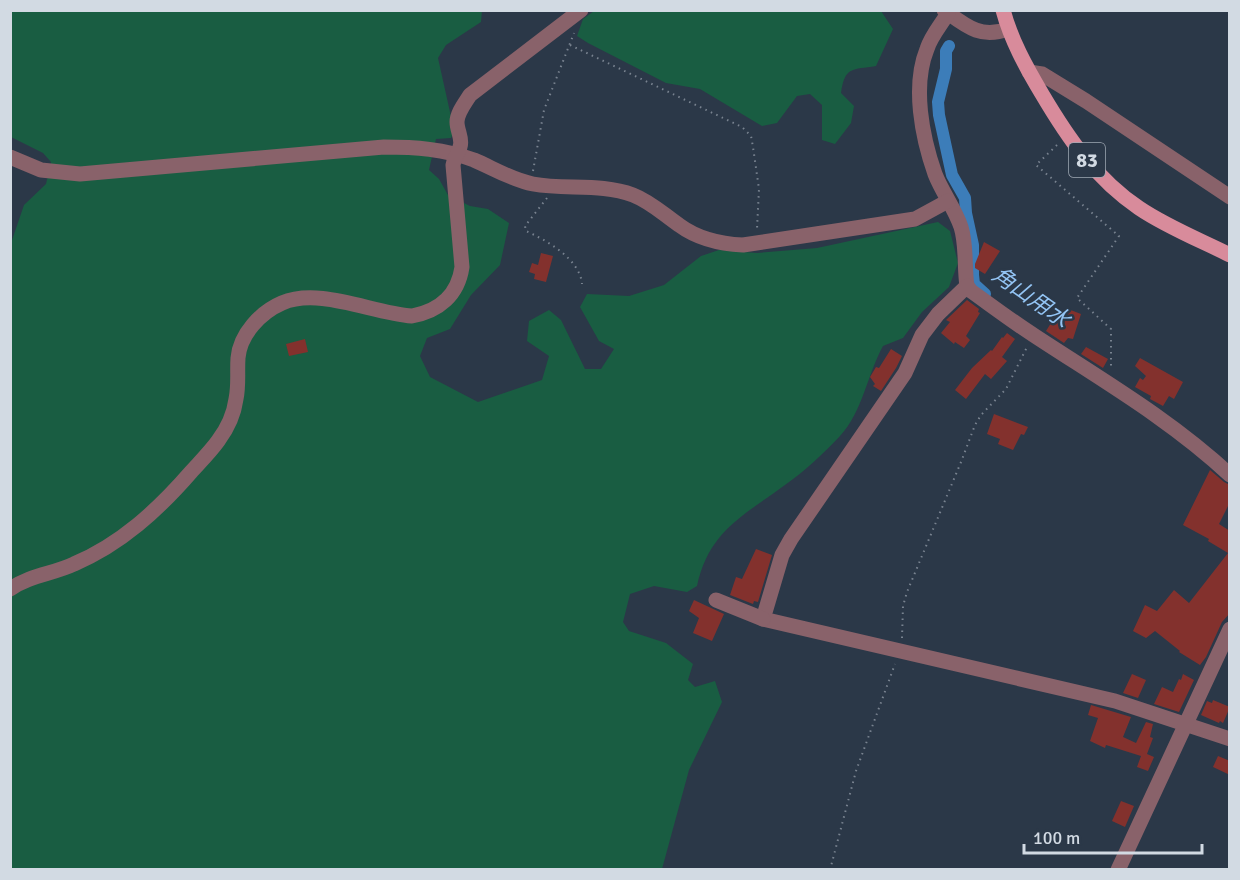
<svg xmlns="http://www.w3.org/2000/svg" width="1240" height="880" viewBox="0 0 1240 880" font-family="Signika,'Noto Sans JP',sans-serif">
  <rect width="100%" height="100%" fill="#2b3848"/>
  <g fill="#195d42">
    <path d="M482 10 481 22 446 45 438 58 454 130 451 138 436 139 429 170 439 179 448 195 470 206 488 209 509 223 500 265 471 295 450 329 427 338 420 356 430 377 478 402 542 380 549 356 527 341 529 321 549 310 561 320 585 369H601L614 349 599 341 580 307 587 294 629 296 664 285 701 256 719 250 757 253 817 248 938 222 950 231 958 263 949 287 922 312 903 338 883 346C867 375 863 411 840 436 824 453 804 472 785 485 743 516 709 531 697 586L687 592 654 586 630 594 623 622 629 631 666 643 693 664 688 680 695 687 715 681 722 702 689 770 662 869 11 870 10 246 24 205 46 184 51 162 43 153 11 137V11Z"/>
    <path d="M594 11H881L893 29 876 66C852 70 845 66 841 93L854 106 851 123 835 144 822 140V105L810 94 797 96 777 123 762 126 700 89 666 83 588 43 577 36 583 19Z"/>
  </g>
  <g fill="none" stroke-linecap="round" stroke-linejoin="round">
    <polyline stroke="#3c7db9" stroke-width="12" points="949,46 946,51 946,69 938,102 939,115 952,175 965,198 966,213 973,245 973,275 974,284 985,294"/>
  </g>
  <g fill="#83312d">
    <polygon points="984,242 1000,251 985,274 975,268 975,264"/>
    <polygon points="541,253 553,256 546,282 534,279 535,274 529,272 532,263 538,265"/>
    <polygon points="967,300 979,309 978,312 980,313 966,336 970,340 964,348 955,342 954,344 941,333 950,322 946,320"/>
    <polygon points="1068,309 1081,314 1073,339 1068,338 1064,343 1046,331 1051,323 1047,321 1058,312 1067,314"/>
    <polygon points="1007,333 1015,339 1002,357 1007,361 991,379 985,374 966,399 955,390 972,368 991,350 992,351 1002,337 1003,338"/>
    <polygon points="305,339 308,352 289,356 286,344"/>
    <polygon points="1086,347 1108,359 1103,368 1081,354"/>
    <polygon points="891,349 902,356 896,368 881,391 873,386 875,384 870,377 876,367 879,368"/>
    <polygon points="1140,358 1183,382 1174,399 1169,396 1163,406 1150,399 1151,396 1135,387 1140,378 1143,380 1146,376 1135,366"/>
    <polygon points="994,414 1028,427 1024,435 1021,434 1013,450 998,444 1000,439 987,434"/>
    <polygon points="1210,470 1224,482 1230,485 1230,502 1219,524 1230,531 1230,613 1222,622 1206,657 1200,665 1179,652 1180,651 1155,631 1146,638 1133,631 1145,605 1157,611 1174,590 1189,603 1228,553 1208,541 1209,539 1183,525"/>
    <polygon points="756,549 772,555 758,602 754,601 753,604 730,595 736,577 742,579"/>
    <polygon points="694,600 724,614 712,641 693,633 699,618 689,611"/>
    <polygon points="1132,674 1146,680 1138,698 1123,693"/>
    <polygon points="1183,674 1194,680 1179,712 1154,704 1162,687 1173,692 1179,679 1181,680"/>
    <polygon points="1213,700 1230,707 1223,723 1220,721 1219,723 1201,715 1207,701 1212,703"/>
    <polygon points="1091,705 1131,717 1123,737 1136,743 1146,722 1153,724 1150,737 1153,738 1147,754 1154,757 1148,771 1137,767 1141,756 1106,745 1105,748 1090,741 1098,718 1088,715"/>
    <polygon points="1218,756 1230,761 1230,775 1213,767"/>
    <polygon points="1121,801 1134,806 1125,827 1112,821"/>
  </g>
  <g fill="none" stroke-linecap="round" stroke-linejoin="round">
    <g stroke="#798390" stroke-width="2" stroke-dasharray="1.5 4.5" stroke-linecap="butt">
      <polyline points="570,45 742,127 751,136 753,147 759,189 757,229"/>
      <polyline points="1057,145 1036,165 1119,236 1077,298 1111,329 1111,369"/>
      <polyline points="533,171 544,110 574,33"/>
      <path d="M547 198 525 226 526 231C546 240 580 259 582 284"/>
      <polyline points="902,638 903,606 907,592 961,462 975,425 981,415 1006,389 1027,347"/>
      <polyline points="830,870 856,771 895,664"/>
    </g>
    <g stroke="#89626a" stroke-width="15">
      <path d="M944 10C966 26 980 39 1008 29"/>
      <path d="M948 13C941 25 931 36 927 49 912 86 922 137 935 174 942 192 955 209 961 227 967 246 964 267 967 286"/>
      <polyline points="1029,72 1042,74 1086,101 1230,197"/>
      <path d="M10 157 41 170 80 174 384 147C415 147 444 149 474 160 493 168 512 180 533 184 566 190 601 183 633 195 651 202 663 214 679 225 698 239 720 244 743 245L915 219 948 201"/>
      <path d="M1230 475C1171 420 1102 380 1035 336 1013 322 992 306 971 291L967 286 938 314 922 335 905 373 791 539 782 555 763 619 1115 701 1230 739"/>
      <path d="M10 589C30 575 53 574 74 564 121 544 158 510 191 472 200 462 210 452 218 441 227 429 234 414 236 399 239 385 237 372 238 358 240 334 261 312 282 303 319 287 372 313 412 316 439 311 458 295 462 267L453 165C455 154 458 155 460 147 463 139 457 131 457 122 457 113 465 103 470 95L581 10"/>
      <polyline points="716,600 763,619"/>
      <polyline points="1118,870 1230,629"/>
    </g>
    <path stroke="#d88b9b" stroke-width="15" d="M1003 10C1011 40 1026 67 1042 94 1068 138 1096 179 1139 208 1167 227 1200 240 1230 255"/>
  </g>
  <g text-anchor="middle" dominant-baseline="central" stroke-width="5" stroke-linejoin="round" paint-order="stroke">
    <rect fill="#2b3848" stroke="#a0a9b4" stroke-width="1.5" x="1069" y="143" width="36" height="34" rx="4.5"/>
    <g font-size="20" font-weight="bold" fill="#d2dae3">
      <text x="1087" y="160">83</text>
    </g>
    <g font-size="22" font-style="italic" fill="#93c4f4" stroke="#2b3848">
      <text transform="translate(1031 297) rotate(35)">角山用水</text>
    </g>
  </g>
  <rect width="1240" height="880" fill="none" stroke="#d2dae3" stroke-width="24"/>
  <path d="M1024 844v9h178v-9" fill="none" stroke="#d2dae3" stroke-width="3"/>
  <text x="1033" y="844" font-size="18" fill="#d2dae3" stroke="#2b3848" stroke-width="4.5" paint-order="stroke">100 m</text>
</svg>
